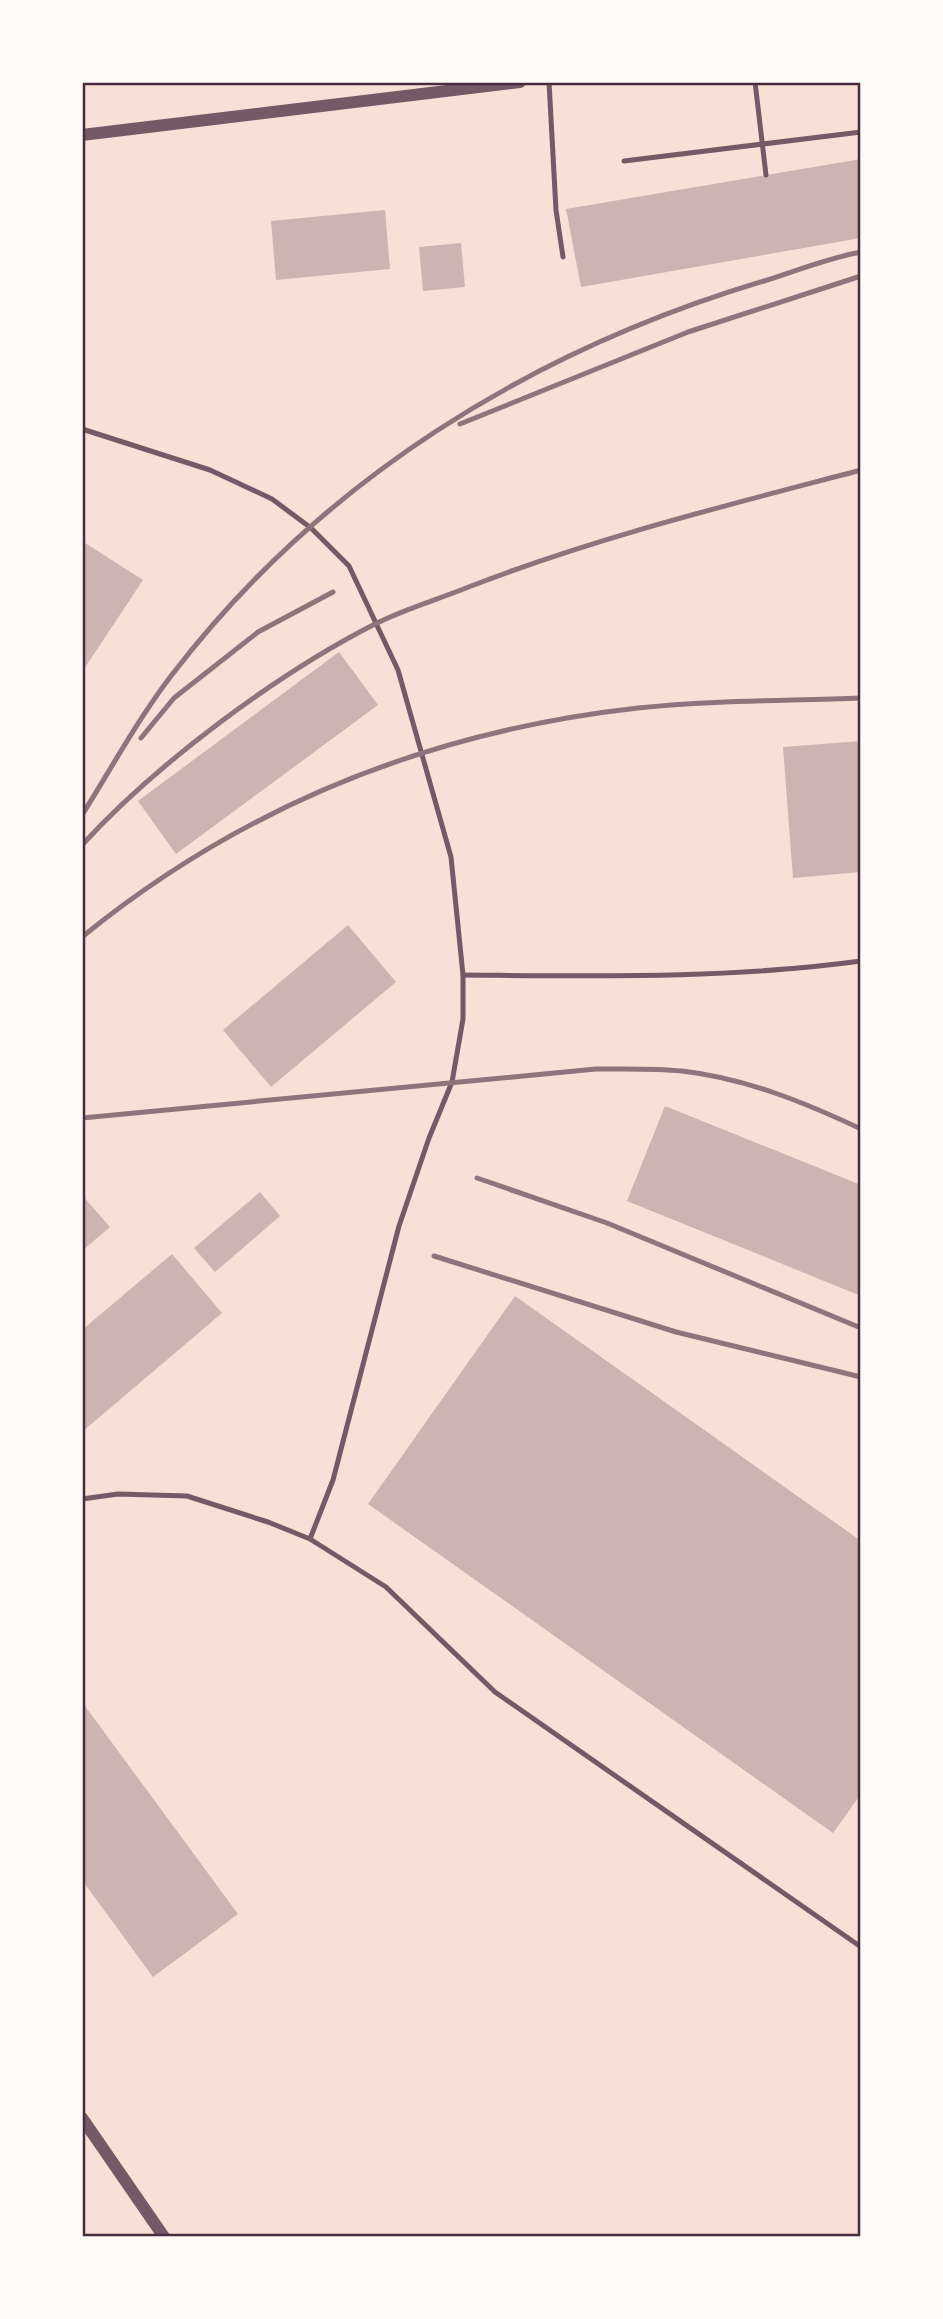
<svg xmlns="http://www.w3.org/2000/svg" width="943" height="2319" viewBox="0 0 943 2319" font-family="Overpass,sans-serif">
  <rect width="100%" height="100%" fill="#f7e1d7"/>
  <g fill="#ccb4b1">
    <polygon points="861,159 861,238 581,287 566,209"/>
    <polygon points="385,210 390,269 276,280 271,221"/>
    <polygon points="461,243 465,287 423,291 419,247"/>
    <polygon points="82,541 143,580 82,672"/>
    <polygon points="339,652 378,705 176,854 138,801"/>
    <polygon points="861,741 861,872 793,878 783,747"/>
    <polygon points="348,925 396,982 271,1087 223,1030"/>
    <polygon points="665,1106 861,1185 861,1296 627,1201"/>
    <polygon points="260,1192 280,1216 215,1272 194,1248"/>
    <polygon points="82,1195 110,1227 82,1251"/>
    <polygon points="172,1254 222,1313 82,1432 82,1330"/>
    <polygon points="515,1296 861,1541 861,1794 833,1833 368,1504"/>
    <polygon points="82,1702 238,1914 153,1977 82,1880"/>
  </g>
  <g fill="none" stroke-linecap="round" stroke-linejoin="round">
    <g stroke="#755966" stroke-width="5">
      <polyline points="549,82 556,210 563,257"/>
      <polyline points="755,82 766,175"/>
      <polyline points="624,161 861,132"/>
      <polyline points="82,429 210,470 272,499 311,528 349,566 398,670 451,857 463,975 463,1019 452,1082 429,1138 399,1226 333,1480 310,1539"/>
      <path d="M463 975C596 976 729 979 861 961"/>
      <polyline points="82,1499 118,1494 187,1496 268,1522 310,1539 386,1587 495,1692 861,1947"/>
    </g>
    <g stroke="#755966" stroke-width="12">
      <polyline points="82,135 520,82"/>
      <polyline points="82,2118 164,2237"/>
    </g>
    <g stroke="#8f747c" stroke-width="5">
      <polyline points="460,424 688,332 861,276"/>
      <polyline points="141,738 174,698 258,632 333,592"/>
      <path d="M82 815C111 769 138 719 171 676 321 480 530 351 764 281 796 271 828 258 861 252"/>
      <path d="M82 845C157 763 278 673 377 623 405 609 436 600 466 588 594 538 728 505 861 470"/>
      <path d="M82 937C244 805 431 731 638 708 712 700 787 701 861 698"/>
      <path d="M82 1118 596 1069C624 1069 653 1068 682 1071 744 1078 804 1102 861 1129"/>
      <polyline points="477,1178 607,1223 861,1328"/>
      <polyline points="434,1256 676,1332 861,1377"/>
    </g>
  </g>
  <rect width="943" height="2319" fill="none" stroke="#fffaf5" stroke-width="168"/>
  <rect x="84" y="84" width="775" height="2151" fill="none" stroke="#4a2c40" stroke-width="2.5"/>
</svg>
